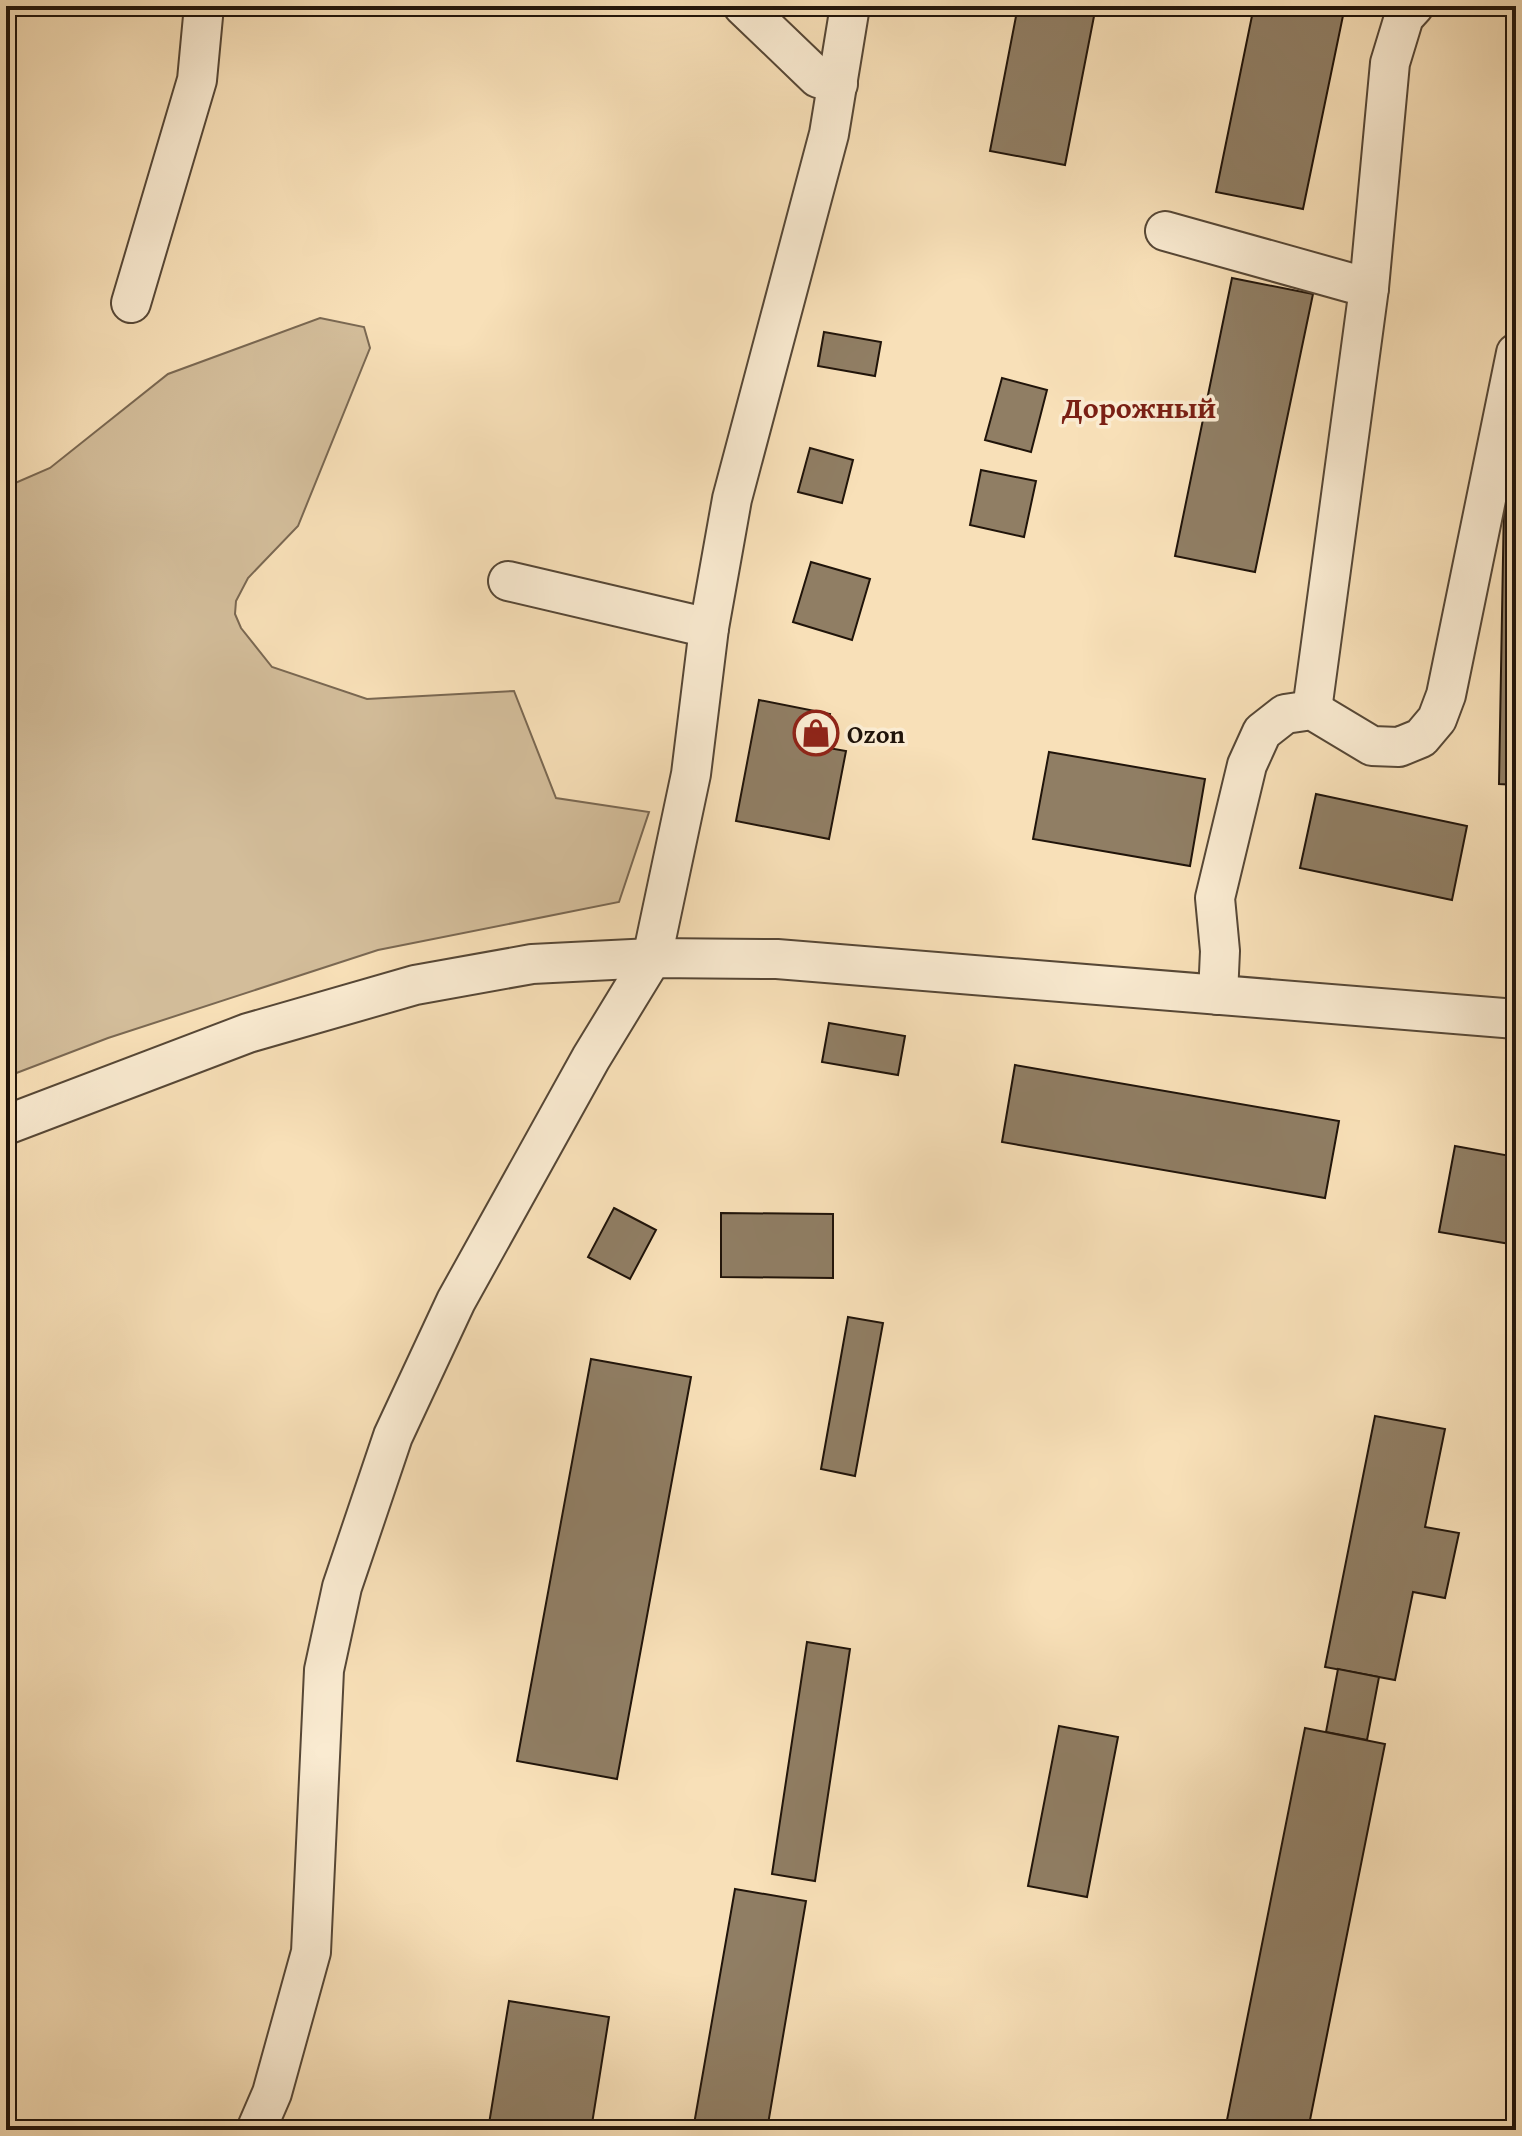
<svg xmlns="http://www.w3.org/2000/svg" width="1522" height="2136" viewBox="0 0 1522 2136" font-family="'Gentium Book Plus',serif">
  <rect width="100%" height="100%" fill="#f8e0b8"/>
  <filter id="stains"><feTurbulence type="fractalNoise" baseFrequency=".0025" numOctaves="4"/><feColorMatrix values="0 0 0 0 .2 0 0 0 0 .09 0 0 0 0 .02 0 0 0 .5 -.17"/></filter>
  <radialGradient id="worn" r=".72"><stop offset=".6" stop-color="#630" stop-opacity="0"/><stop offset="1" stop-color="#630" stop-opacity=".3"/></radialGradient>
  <polygon fill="#d3bd9a" stroke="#7a6852" stroke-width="2" points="320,318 364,327 370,348 298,526 248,578 236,601 235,614 241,628 272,667 367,699 514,691 556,798 649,812 619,902 378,950 108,1038 6,1077 6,487 50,468 168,374"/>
  <g fill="#907e64" stroke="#20140a" stroke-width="2">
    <polygon points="1018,6 1096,6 1065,165 990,151"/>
    <polygon points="1254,6 1345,6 1303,209 1216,192"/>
    <polygon points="1232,278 1313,294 1255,572 1175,556"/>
    <polygon points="824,332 881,342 875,376 818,366"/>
    <polygon points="1002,378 1047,390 1031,452 985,440"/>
    <polygon points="810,448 853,460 842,503 798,492"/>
    <polygon points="981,470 1036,481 1024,537 970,525"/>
    <polygon points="1504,502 1516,502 1516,785 1499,784"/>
    <polygon points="811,562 870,579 852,640 793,622"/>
    <polygon points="759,700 830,714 823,747 846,751 829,839 736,821"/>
    <polygon points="1049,752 1205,779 1190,866 1033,839"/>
    <polygon points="1316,794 1467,826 1452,900 1300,868"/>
    <polygon points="829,1023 905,1036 898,1075 822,1062"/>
    <polygon points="1015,1065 1339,1121 1325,1198 1002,1142"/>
    <polygon points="1455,1146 1516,1157 1516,1245 1439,1232"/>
    <polygon points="614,1208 656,1230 630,1279 588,1257"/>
    <polygon points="721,1213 833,1214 833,1278 721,1277"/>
    <polygon points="848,1317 883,1323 855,1476 821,1469"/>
    <polygon points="591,1359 691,1377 617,1779 517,1761"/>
    <polygon points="1375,1416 1445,1429 1425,1527 1459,1533 1445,1598 1413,1592 1395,1680 1325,1667"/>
    <polygon points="807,1642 850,1649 815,1881 772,1874"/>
    <polygon points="1338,1669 1379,1677 1367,1740 1326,1732"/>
    <polygon points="1059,1726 1118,1737 1087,1897 1028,1886"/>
    <polygon points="1305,1728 1385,1744 1308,2130 1225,2130"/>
    <polygon points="735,1889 806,1901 767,2130 693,2130"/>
    <polygon points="509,2001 609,2017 591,2130 488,2130"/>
  </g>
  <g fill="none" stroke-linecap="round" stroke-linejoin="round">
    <g stroke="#564736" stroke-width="42">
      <g id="minor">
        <polyline points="743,6 818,78 838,84"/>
        <polyline points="1165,231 1369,288"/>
        <polyline points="131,303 197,80 204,6"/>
        <polyline points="508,581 709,628"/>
        <polyline points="1312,710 1369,288 1390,63 1404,17 1414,6"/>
        <polyline points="1218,995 1220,951 1215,898 1247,765 1262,732 1285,714 1312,710 1372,746 1399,747 1421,738 1437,719 1446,695 1516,353"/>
        <polyline points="6,1125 248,1033 415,985 532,964 652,958 777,959 1516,1019"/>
        <polyline points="256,2130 272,2093 311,1952 324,1670 342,1587 393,1436 456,1301 591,1058 652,958 691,774 709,628 732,499 829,134 850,6"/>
      </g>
    </g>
    <use href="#minor" stroke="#faebd1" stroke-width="38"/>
  </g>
  <defs>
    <g id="shop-ring" transform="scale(2.3)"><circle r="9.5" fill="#faebd1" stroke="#8f2418" stroke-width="1.5"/><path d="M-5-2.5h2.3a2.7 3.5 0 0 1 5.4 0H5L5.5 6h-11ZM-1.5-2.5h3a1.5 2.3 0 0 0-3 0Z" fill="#8f2418"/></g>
  </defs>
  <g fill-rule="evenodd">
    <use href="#shop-ring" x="816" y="733"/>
  </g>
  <g text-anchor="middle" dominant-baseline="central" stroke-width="7" stroke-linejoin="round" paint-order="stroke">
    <g font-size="26" font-weight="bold" fill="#20140a" stroke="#faebd1" text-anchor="start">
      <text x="847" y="733">Ozon</text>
    </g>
    <g font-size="30" font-weight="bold" fill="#7a1f14" stroke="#faebd1">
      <text x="1139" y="407">Дорожный</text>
    </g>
  </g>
  <rect width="1522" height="2136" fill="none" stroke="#f8e0b8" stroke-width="32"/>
  <rect x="8" y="8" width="1506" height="2120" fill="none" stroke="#20140a" stroke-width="4"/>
  <rect x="16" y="16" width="1490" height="2104" fill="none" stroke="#20140a" stroke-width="2"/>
  <rect width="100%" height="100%" filter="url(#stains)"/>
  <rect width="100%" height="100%" fill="url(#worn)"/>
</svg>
